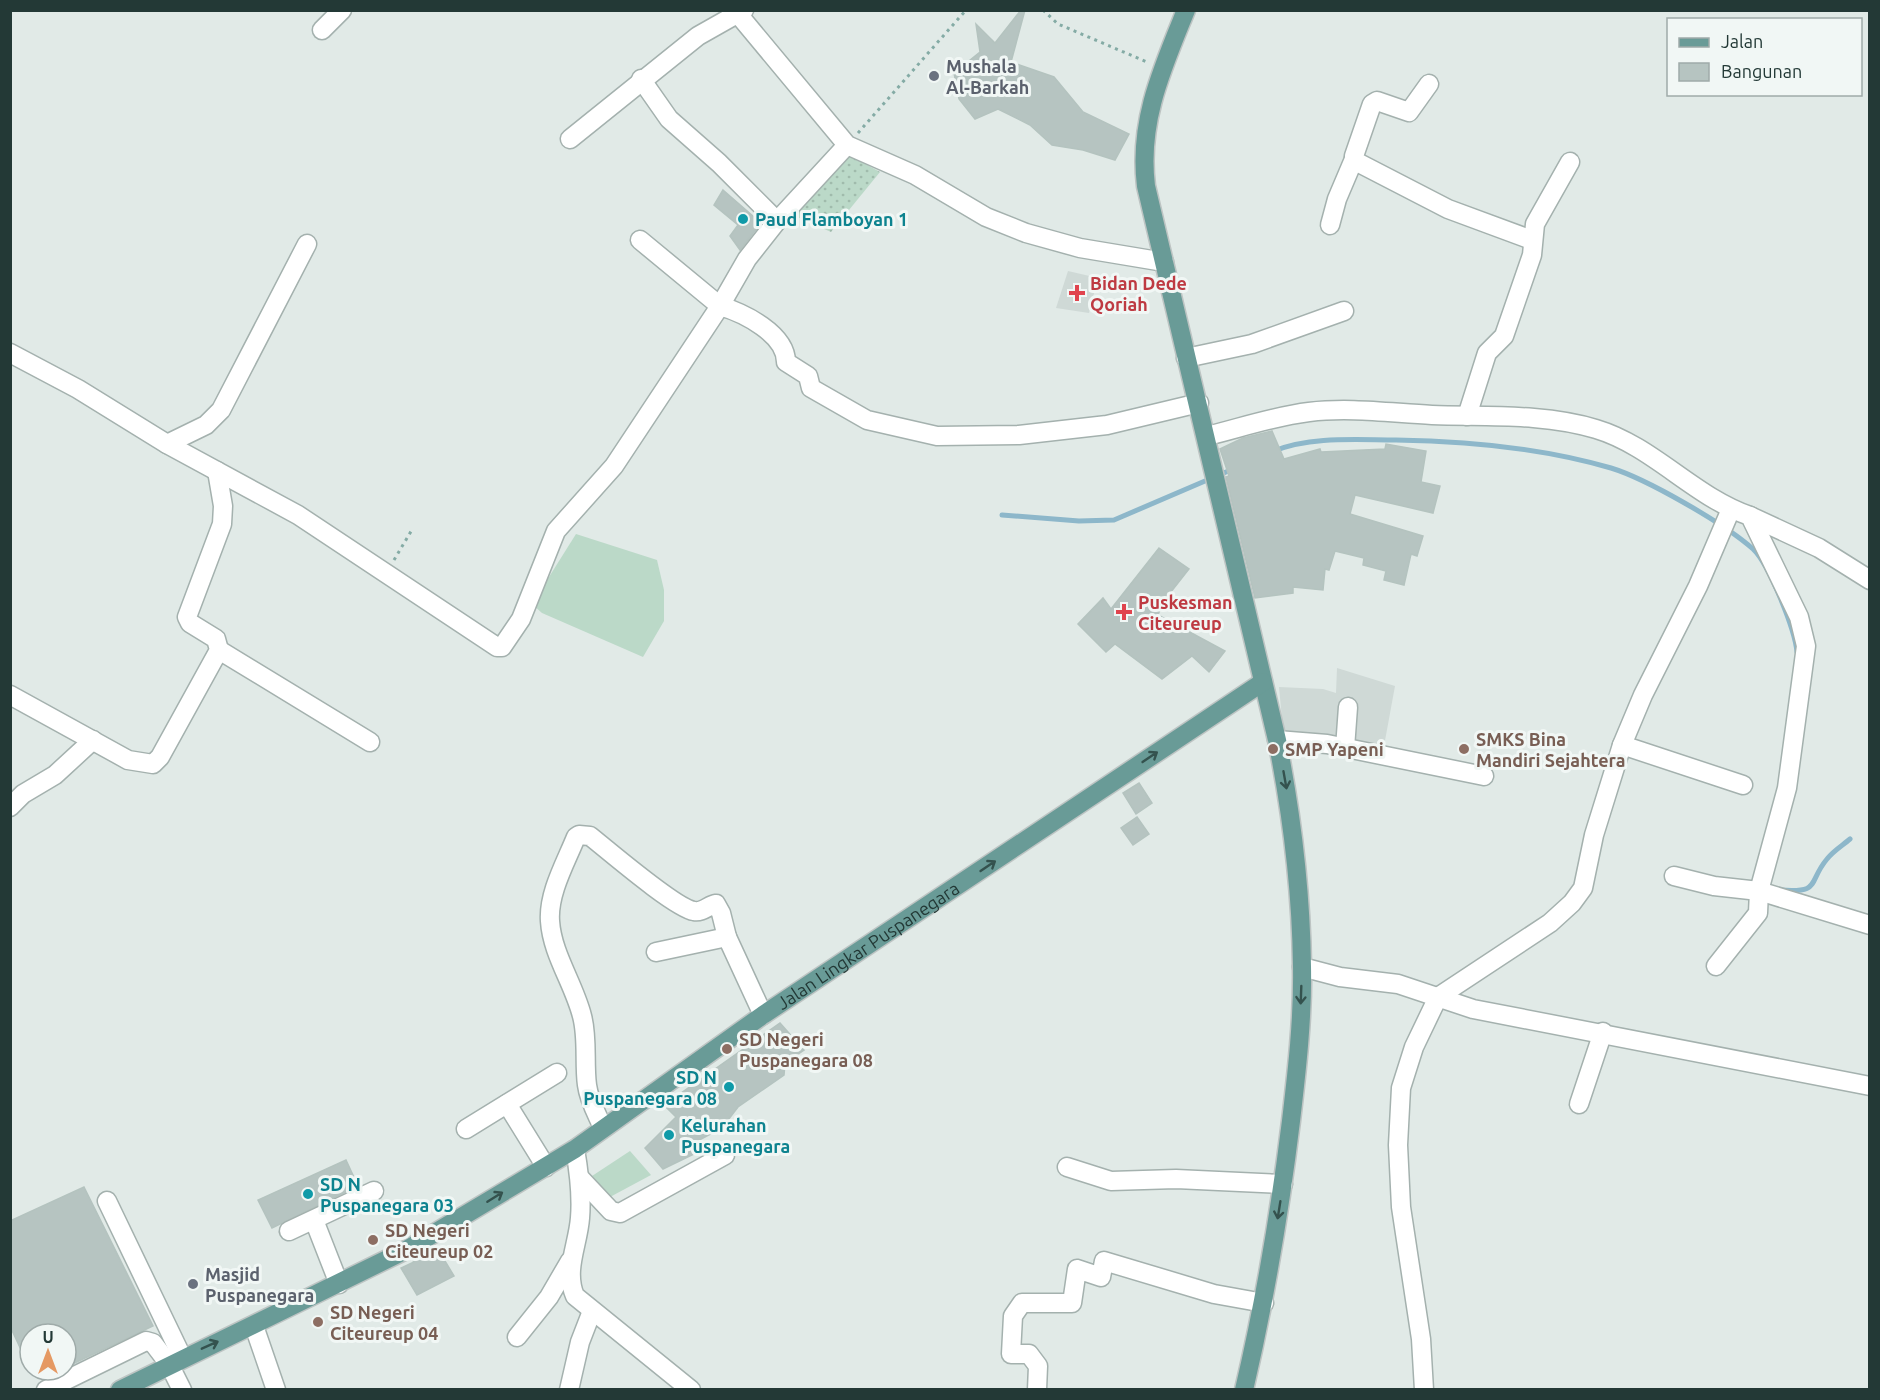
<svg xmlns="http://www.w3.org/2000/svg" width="1880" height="1400" viewBox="0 0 1880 1400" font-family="Ubuntu,sans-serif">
  <defs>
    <pattern id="park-dots" width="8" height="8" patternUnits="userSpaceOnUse" patternTransform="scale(1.5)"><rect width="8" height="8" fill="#bbd9c8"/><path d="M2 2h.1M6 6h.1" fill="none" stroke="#a0bbac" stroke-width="1.8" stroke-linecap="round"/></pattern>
  </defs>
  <rect width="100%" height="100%" fill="#e1eae7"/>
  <g fill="#cfd9d6">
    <polygon points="1068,271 1098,278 1089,313 1056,308"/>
    <polygon points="1337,668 1395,686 1384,746 1293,735 1283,730 1279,687 1323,689 1336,693"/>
  </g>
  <polygon fill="url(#park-dots)" points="847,154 880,172 831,232 795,216"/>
  <g fill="#bbd9c8">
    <polygon points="576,534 657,560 664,590 664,621 643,657 542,613 532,604"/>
    <polygon points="630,1151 651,1175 610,1197 592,1176"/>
  </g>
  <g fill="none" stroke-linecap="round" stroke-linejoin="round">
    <g stroke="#8db7ca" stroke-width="5">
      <path d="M1274 451C1311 436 1357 440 1396 440 1467 441 1543 448 1611 468 1647 479 1725 524 1753 549 1769 564 1795 630 1797 652"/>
      <polyline points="1002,515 1079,521 1114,520 1233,469"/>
      <path d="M1780 890C1822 893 1807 883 1827 859 1833 851 1843 845 1850 839"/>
    </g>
  </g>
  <g fill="#b6c4c1" stroke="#b4c3bf" stroke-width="1.5">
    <polygon points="1021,10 1025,10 1011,62 1054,77 1083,112 1129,134 1115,160 1083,150 1052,145 1030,125 998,109 975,119 959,99 954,73 980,52 976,24 995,43"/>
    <polygon points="723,190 761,223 740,250 730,236 738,225 714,205"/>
    <polygon points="1272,431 1284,459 1320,449 1321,452 1385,449 1386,444 1426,451 1421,482 1440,486 1433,513 1355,495 1350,514 1423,536 1417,556 1411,554 1404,585 1384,580 1386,571 1363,565 1364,558 1335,551 1329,570 1325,569 1323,590 1293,587 1293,593 1255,598 1226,477 1229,476 1220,449 1243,438"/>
    <polygon points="1159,548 1189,569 1163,602 1158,615 1225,651 1209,672 1192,656 1162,679 1115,644 1106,652 1078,624 1103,598 1111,609"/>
    <polygon points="1139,783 1152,803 1136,814 1123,793"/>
    <polygon points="1137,817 1149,834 1133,845 1121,828"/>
    <polygon points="780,1023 804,1050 785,1063 784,1075 738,1107 722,1128 688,1146 694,1154 663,1169 645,1148 676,1117 664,1105"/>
    <polygon points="346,1160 358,1186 272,1228 258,1200"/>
    <polygon points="84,1187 153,1326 66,1367 66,1334 30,1334 30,1369 10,1326 10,1221"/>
    <polygon points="439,1251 454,1276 417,1295 401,1268 414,1262 412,1259 423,1253 426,1256"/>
  </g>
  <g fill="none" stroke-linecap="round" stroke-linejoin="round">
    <g stroke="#a4b1ae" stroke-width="21">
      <g id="minor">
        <polyline points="738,14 847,145 915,175 986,217 1026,233 1080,248 1164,262"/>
        <polyline points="322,30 342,10"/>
        <polyline points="641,79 669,119 719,163 777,221"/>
        <polyline points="1429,84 1409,112 1377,101 1372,104 1354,156 1355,161 1448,209 1532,240"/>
        <polyline points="570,139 698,36 744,10"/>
        <polyline points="1330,225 1337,199 1354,159"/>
        <path d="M640 240 720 306C744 313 786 334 786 362L808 376 811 388 867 420 937 436 1019 435 1107 425 1199 403"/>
        <polyline points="10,353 78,389 167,444 298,515 497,647 502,647 521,619 556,531 614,466 720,306 747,259 777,221 847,145"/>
        <polyline points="1186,358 1252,344 1344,311"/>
        <polyline points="1467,416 1487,353 1504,336 1532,255 1535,224 1570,162"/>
        <path d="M1207 436C1240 428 1275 416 1309 412 1350 407 1391 413 1432 415 1485 417 1544 413 1596 429 1653 446 1694 497 1750 516L1799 617 1806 646 1787 788 1759 891 1758 913 1716 966"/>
        <polyline points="167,444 206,425 221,410 307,244"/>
        <polyline points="1750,516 1819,548 1870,580"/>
        <polyline points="219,650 370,742"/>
        <polyline points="10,695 128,760 153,764 160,757 219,650 216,639 190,623 187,617 222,524 223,506 217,471"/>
        <polyline points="1277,740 1327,744 1484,776"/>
        <polyline points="1622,745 1743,785"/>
        <polyline points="1345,748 1348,707"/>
        <polyline points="10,807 23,794 55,775 93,740"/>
        <polyline points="1674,876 1714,886 1759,891 1870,925"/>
        <polyline points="656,952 727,937 763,1015"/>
        <polyline points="1302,967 1340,977 1398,984 1473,1009 1870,1086"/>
        <polyline points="507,1104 546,1167"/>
        <polyline points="1579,1104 1603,1032"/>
        <path d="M603 1128C597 1114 589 1101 587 1085 584 1063 588 1038 582 1016 574 984 552 954 550 921 548 893 566 862 576 837L579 835 590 836C609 851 675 908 694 911 702 913 709 905 716 904L721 913 727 937"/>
        <polyline points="466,1129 557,1073"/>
        <path d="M575 1149C579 1172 582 1195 580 1218 578 1245 564 1270 575 1296L691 1390"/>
        <polyline points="1067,1167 1111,1181 1176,1179 1283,1184"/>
        <polyline points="580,1178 611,1211 620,1213 725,1155"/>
        <polyline points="107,1201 182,1357"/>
        <polyline points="314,1220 339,1284"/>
        <polyline points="289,1231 374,1191"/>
        <polyline points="254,1326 276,1390"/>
        <polyline points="517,1337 549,1297 570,1261"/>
        <polyline points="46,1390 146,1341 153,1343 169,1364 182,1390"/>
        <polyline points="569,1390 580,1342 592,1311"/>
        <polyline points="1037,1390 1038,1366 1029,1354 1011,1354 1013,1316 1022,1303 1072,1303 1077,1269 1101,1277 1104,1261 1214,1294 1264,1303"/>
        <polyline points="1424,1390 1421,1339 1401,1207 1398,1145 1401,1088 1414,1047 1438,997 1550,923 1572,903 1583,888 1594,835 1622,745 1643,695 1698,586 1731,509"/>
      </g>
    </g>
    <g stroke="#bdc4c3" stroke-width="21">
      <g id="major">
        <path d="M1186 10C1162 69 1138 122 1146 186L1277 740C1292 815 1301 890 1302 966 1303 1018 1297 1070 1291 1121 1280 1211 1265 1300 1244 1390"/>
        <path id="s1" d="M120 1390 408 1249 575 1149 763 1015 1263 682"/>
      </g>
    </g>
    <g stroke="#84aba5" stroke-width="3" stroke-dasharray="3 4.5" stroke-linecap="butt">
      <polyline points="1043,10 1058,24 1147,62"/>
      <polyline points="858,133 966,10"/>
      <polyline points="394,560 413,528"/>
    </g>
    <use href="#minor" stroke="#fff" stroke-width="18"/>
    <use href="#major" stroke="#699b97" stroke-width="18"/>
  </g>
  <defs><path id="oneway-shaft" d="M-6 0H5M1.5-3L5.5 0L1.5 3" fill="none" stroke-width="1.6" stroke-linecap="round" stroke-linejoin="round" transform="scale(1.5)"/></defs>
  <g stroke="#34524e">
    <use href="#oneway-shaft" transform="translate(1150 757) rotate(-34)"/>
    <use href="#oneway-shaft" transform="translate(1285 780) rotate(80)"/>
    <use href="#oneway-shaft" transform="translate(988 866) rotate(-34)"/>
    <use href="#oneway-shaft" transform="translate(1301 995) rotate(92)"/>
    <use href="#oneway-shaft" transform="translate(495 1197) rotate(-32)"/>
    <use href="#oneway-shaft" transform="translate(1279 1210) rotate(99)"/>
    <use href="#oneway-shaft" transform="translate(210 1345) rotate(-24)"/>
  </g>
  <g fill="#6b7280" stroke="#f1f7f5" stroke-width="2">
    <circle cx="934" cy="76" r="6"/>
    <circle cx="193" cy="1284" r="6"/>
  </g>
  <g fill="#0f9aa8" stroke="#f1f7f5" stroke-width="2">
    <circle cx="743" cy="219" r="6"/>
    <circle cx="729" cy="1087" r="6"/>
    <circle cx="669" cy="1135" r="6"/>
    <circle cx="308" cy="1194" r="6"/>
  </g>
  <g fill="#e0444e" stroke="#f1f7f5" stroke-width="2">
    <path d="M1074 284h6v6h6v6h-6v6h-6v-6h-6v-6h6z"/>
    <path d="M1121 603h6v6h6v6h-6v6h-6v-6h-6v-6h6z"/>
  </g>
  <g fill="#8d6e63" stroke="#f1f7f5" stroke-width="2">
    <circle cx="1273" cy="749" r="6"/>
    <circle cx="1464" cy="749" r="6"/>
    <circle cx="727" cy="1049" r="6"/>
    <circle cx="373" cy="1240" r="6"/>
    <circle cx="318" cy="1322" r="6"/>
  </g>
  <g text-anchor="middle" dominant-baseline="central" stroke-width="6" stroke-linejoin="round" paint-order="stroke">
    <g font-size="18" font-weight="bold" fill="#5b616d" stroke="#f1f7f5" text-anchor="start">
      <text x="946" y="66">Mushala<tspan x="946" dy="21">Al-Barkah</tspan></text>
      <text x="205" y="1274">Masjid<tspan x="205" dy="21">Puspanegara</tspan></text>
    </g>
    <g font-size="18" font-weight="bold" fill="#0d838f" stroke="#f1f7f5" text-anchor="start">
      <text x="755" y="219">Paud Flamboyan 1</text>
      <text x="717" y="1077" text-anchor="end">SD N<tspan x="717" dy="21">Puspanegara 08</tspan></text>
      <text x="681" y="1125">Kelurahan<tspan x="681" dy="21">Puspanegara</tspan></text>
      <text x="320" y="1184">SD N<tspan x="320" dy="21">Puspanegara 03</tspan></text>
    </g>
    <g font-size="18" font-weight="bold" fill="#be3a42" stroke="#f1f7f5" text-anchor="start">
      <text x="1090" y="283">Bidan Dede<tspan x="1090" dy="21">Qoriah</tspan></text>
      <text x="1138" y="602">Puskesman<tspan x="1138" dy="21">Citeureup</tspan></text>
    </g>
    <g font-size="18" font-weight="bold" fill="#785e54" stroke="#f1f7f5" text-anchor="start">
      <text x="1476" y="739">SMKS Bina<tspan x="1476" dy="21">Mandiri Sejahtera</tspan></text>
      <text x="1285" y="749">SMP Yapeni</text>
      <text x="739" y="1039">SD Negeri<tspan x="739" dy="21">Puspanegara 08</tspan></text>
      <text x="385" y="1230">SD Negeri<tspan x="385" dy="21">Citeureup 02</tspan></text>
      <text x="330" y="1312">SD Negeri<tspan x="330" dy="21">Citeureup 04</tspan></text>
    </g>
    <g font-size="18" fill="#233936" stroke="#f1f7f5">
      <text stroke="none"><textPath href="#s1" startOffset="872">Jalan Lingkar Puspanegara</textPath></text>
    </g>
  </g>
  <rect width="1880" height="1400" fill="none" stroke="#233936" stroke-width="24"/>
  <rect x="1667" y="18" width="195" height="78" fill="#f1f7f5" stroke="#9faba9" stroke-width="1.5"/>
  <rect x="1679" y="38" width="30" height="9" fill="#699b97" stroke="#9faba9" stroke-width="1.5"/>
  <text x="1721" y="48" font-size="18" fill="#233936">Jalan</text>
  <rect x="1679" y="63" width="30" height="18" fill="#b6c4c1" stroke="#9faba9" stroke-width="1.5"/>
  <text x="1721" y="78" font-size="18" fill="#233936">Bangunan</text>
  <g transform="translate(48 1352)"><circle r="28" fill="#f1f7f5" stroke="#9faba9" stroke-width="1.5"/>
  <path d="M0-4.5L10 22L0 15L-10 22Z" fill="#e59963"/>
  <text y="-9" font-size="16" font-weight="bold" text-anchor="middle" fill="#233936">U</text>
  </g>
</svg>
